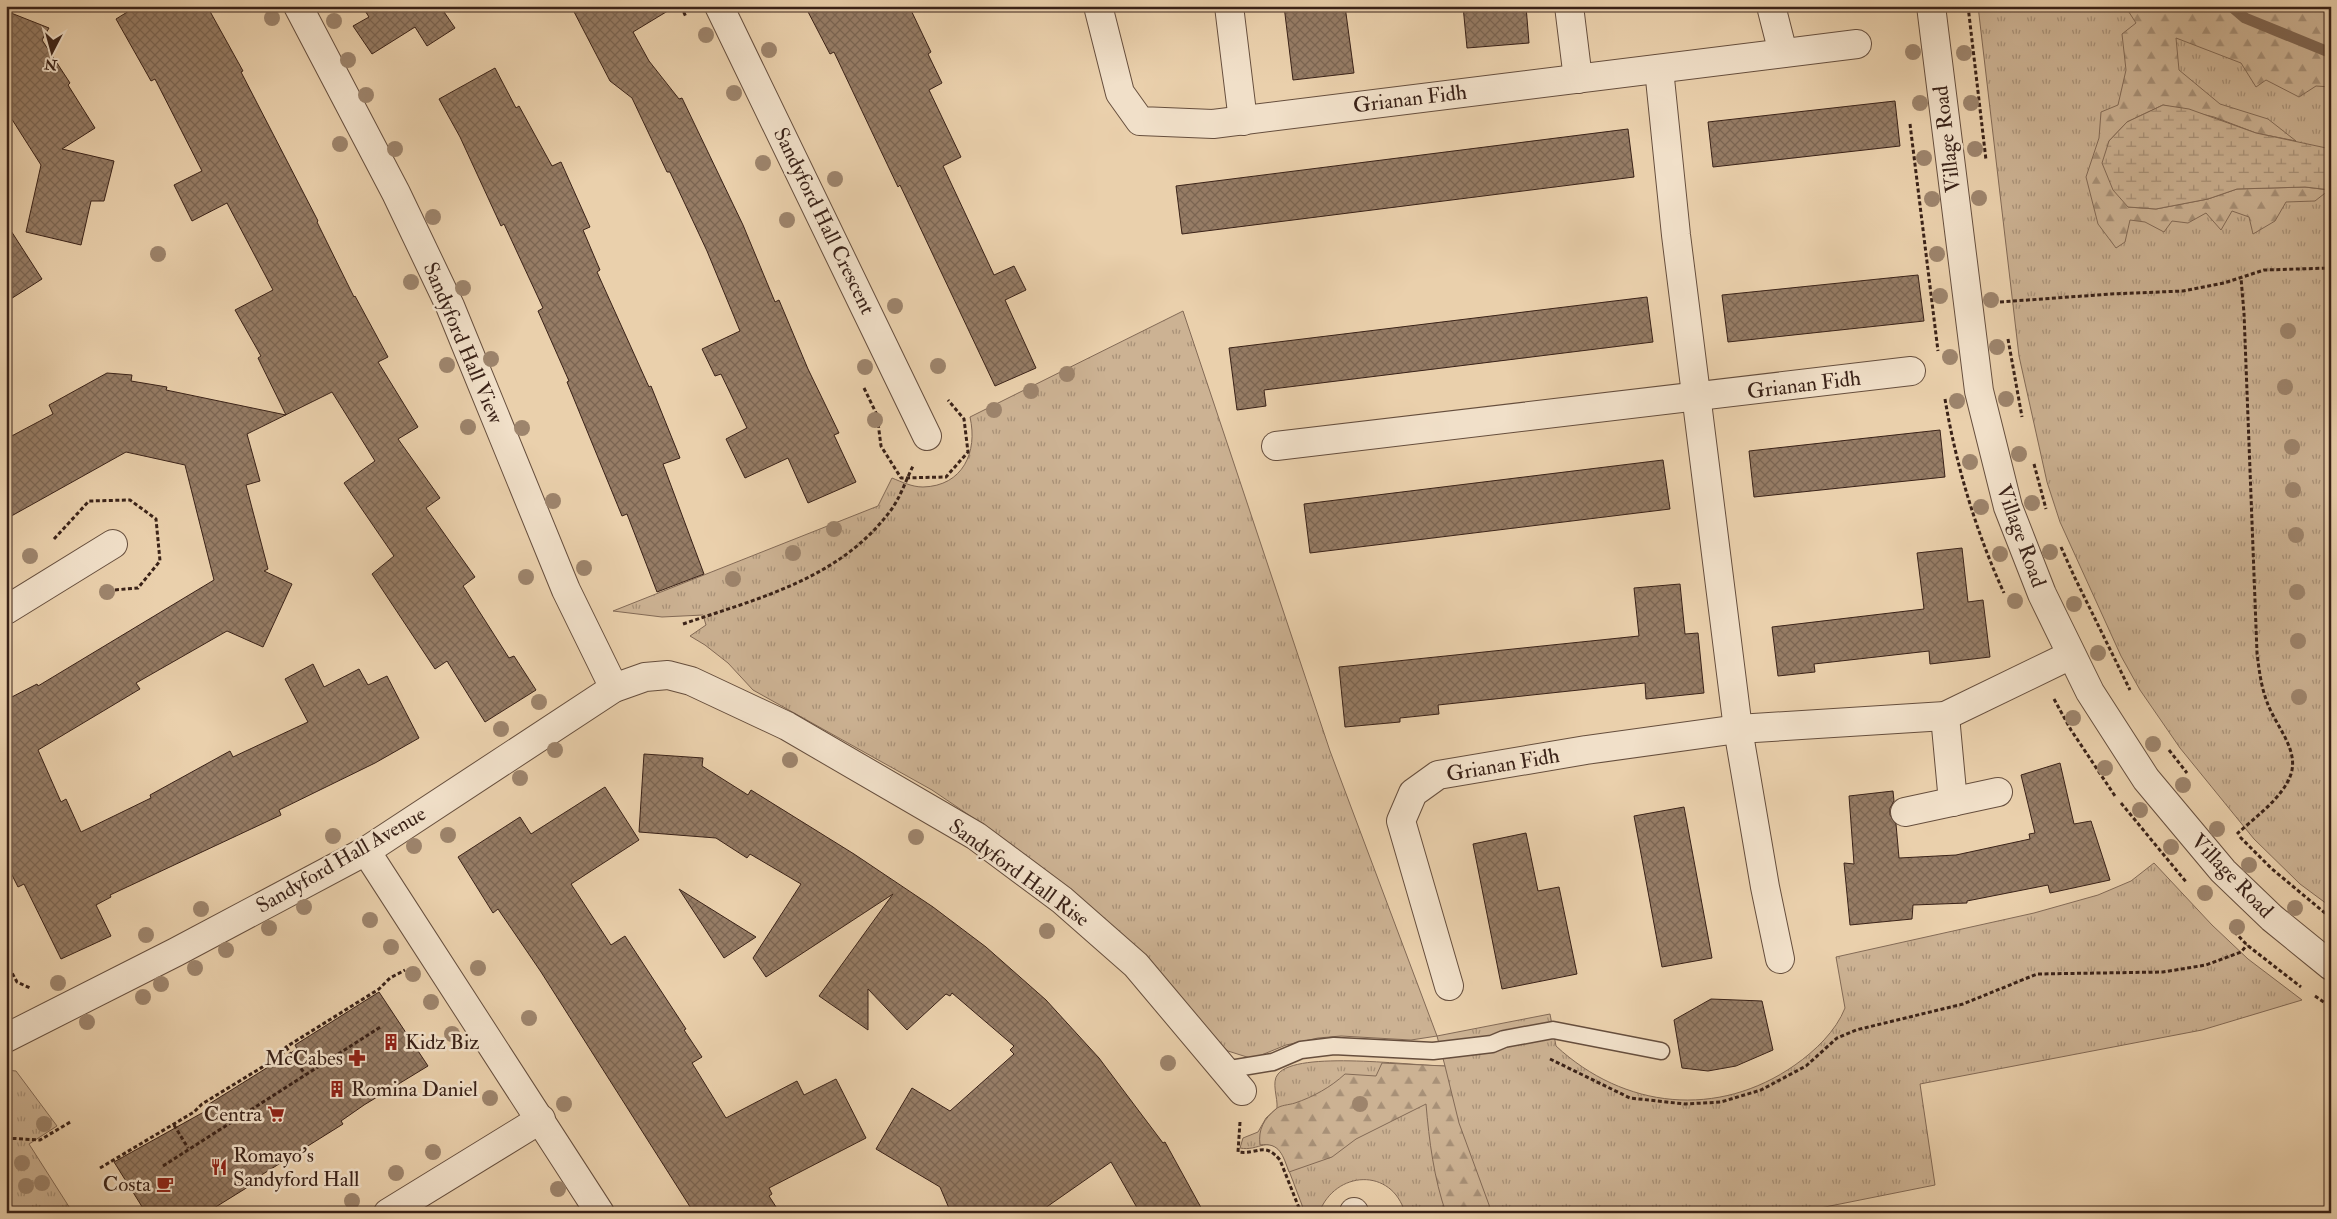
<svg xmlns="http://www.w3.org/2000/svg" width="2337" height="1219" viewBox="0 0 2337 1219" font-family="'IM FELL Double Pica',serif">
  <defs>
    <pattern id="grass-tufts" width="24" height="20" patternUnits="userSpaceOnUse" patternTransform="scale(1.25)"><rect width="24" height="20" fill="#ccb293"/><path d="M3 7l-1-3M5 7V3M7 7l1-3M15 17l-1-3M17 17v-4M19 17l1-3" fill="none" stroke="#a79077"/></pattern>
    <pattern id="forest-firs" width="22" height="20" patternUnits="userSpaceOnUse" patternTransform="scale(1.25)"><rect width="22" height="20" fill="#ccb293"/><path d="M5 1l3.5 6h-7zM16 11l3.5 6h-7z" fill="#a79077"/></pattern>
    <pattern id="wetland-marsh" width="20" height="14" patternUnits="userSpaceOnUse" patternTransform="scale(1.25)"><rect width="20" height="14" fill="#ccb293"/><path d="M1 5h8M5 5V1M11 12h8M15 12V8" fill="none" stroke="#a79077"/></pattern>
    <pattern id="building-cross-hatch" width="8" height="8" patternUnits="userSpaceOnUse" patternTransform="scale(1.25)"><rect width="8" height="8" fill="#967c65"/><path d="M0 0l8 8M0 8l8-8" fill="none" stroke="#7b6552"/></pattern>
  </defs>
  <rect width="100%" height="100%" fill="#ead0ac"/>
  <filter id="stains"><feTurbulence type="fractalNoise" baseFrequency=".004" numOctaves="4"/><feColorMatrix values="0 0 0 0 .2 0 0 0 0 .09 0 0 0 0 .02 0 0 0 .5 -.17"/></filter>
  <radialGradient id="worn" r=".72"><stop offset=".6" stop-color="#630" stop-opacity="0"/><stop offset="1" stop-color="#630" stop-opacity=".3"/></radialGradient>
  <g fill="url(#grass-tufts)" stroke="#836a56">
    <polygon points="1978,6 2331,6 2331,907 2300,884 2254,839 2180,748 2140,690 2121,656 2060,522 2047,482 2019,356"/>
    <path d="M1183 311 1330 751 1437 1036 1550 1014 1556 1046C1624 1109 1718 1119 1795 1065 1815 1051 1836 1031 1845 1008L1836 957 2034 913 2098 895 2131 881 2154 863 2212 925 2248 959 2302 1000 2202 1030 1920 1084 1935 1185 1795 1213H1405C1392 1167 1335 1170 1319 1213H1305L1283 1155C1269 1134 1259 1152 1240 1148L1243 1138 1258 1132 1266 1118 1277 1108C1278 1098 1271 1082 1278 1074 1297 1050 1413 1066 1445 1066L1437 1036 1411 1040 1341 1036 1318 1038 1286 1045 1259 1056 1250 1058 1228 1051 991 830 932 790 753 690 728 663 705 645 690 636 706 625 703 615 662 617 613 611 878 506 892 478C902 482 912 487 923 487 963 486 978 452 970 417Z"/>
    <polygon points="6,1070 16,1071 57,1126 29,1144 73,1213 6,1213"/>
  </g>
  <g fill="url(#forest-firs)" stroke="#836a56">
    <polygon points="2125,6 2325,6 2331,8 2331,87 2316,86 2299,97 2266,80 2256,87 2241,63 2176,38 2179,70 2220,104 2268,119 2296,141 2256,133 2214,117 2163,105 2127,122 2109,141 2128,207 2156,209 2208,199 2237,189 2305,187 2329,190 2315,201 2286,202 2275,221 2253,234 2249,217 2232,211 2221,230 2206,213 2188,223 2172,221 2164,232 2145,222 2130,220 2125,242 2116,248 2098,224 2086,177 2099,138 2101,112 2118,105 2126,70 2122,34 2136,23"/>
    <path d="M1382 1063 1445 1066 1459 1123 1492 1213H1446C1434 1179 1429 1140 1426 1104L1356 1139 1332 1157 1289 1172C1283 1156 1280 1142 1260 1145 1258 1129 1264 1119 1276 1109 1280 1105 1289 1105 1295 1103 1313 1097 1331 1087 1345 1074L1376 1076Z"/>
  </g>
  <polygon fill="url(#wetland-marsh)" stroke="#836a56" points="2163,105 2189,109 2256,133 2331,149 2331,190 2305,187 2237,189 2208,199 2156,209 2128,207 2113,190 2102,163 2109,141 2127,122"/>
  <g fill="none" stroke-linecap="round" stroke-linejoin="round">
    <polyline stroke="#806753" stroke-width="11" points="2231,6 2245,18 2331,53"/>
  </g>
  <g fill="url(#building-cross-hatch)" stroke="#3a2218">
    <polygon points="137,6 207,6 243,71 241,72 318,221 317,222 354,297 355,296 388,357 378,362 418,427 398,439 440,498 426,508 475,577 463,586 509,658 514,656 536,690 485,722 447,661 435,669 372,574 394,556 344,483 375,461 332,392 247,434 260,481 246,485 268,569 264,571 292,584 263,647 227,631 136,683 140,689 38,750 61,802 66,799 81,832 151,798 150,795 230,751 233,757 308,722 285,679 313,664 324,687 359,669 368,685 387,676 419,738 375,763 279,810 281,815 110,895 111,897 96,905 111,936 61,959 24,884 18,887 6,863 6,700 37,684 38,686 214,580 185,465 126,452 6,519 6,439 53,414 49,405 107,373 132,375 131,381 167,387 166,390 286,415 258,358 261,356 235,310 273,290 227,203 192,221 174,185 202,171 155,79 151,81 116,19"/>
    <polygon points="362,6 446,6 442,9 455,28 427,46 415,27 372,54 353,26 369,17"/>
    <polygon points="571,6 676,6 633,32 649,61 679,99 682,98 743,225 775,302 779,300 808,369 839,433 834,435 856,482 808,503 788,458 745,478 726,439 747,428 721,374 715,376 702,349 740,331 707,251 670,172 667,172 632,98 610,81"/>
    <polygon points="805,6 909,6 931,52 928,54 942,83 929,90 961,157 943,166 994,275 1014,266 1026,290 1005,300 1036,368 995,386 900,185 898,187 834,52 830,54"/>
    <polygon points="1284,6 1345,6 1354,73 1293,80"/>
    <polygon points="1463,6 1526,6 1529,43 1467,48"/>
    <polygon points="6,11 49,28 42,40 70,83 68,85 95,128 62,149 114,161 104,201 91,201 81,245 26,232 41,165 6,110"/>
    <polygon points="495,68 516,108 519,106 552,166 561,162 590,227 583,230 600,270 597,272 649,387 651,386 680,458 663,464 704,574 657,592 627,514 622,516 567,382 569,381 538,311 543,308 504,224 501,226 460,137 439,99"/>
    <polygon points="1895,101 1900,146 1713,167 1708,122"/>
    <polygon points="1628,129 1634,177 1182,234 1176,186"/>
    <polygon points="6,223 42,279 6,302"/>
    <polygon points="1918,275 1924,321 1728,342 1722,295"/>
    <polygon points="1647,297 1653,342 1264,390 1266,406 1237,410 1229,348"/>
    <polygon points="1940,430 1945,477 1754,497 1749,451"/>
    <polygon points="1663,460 1670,509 1310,553 1304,504"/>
    <polygon points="1962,548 1968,602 1983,600 1990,657 1930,664 1929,651 1814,664 1815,672 1778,676 1772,627 1924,609 1917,553"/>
    <polygon points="1680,584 1685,634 1698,633 1704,693 1646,699 1645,683 1438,705 1439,714 1400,718 1400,722 1345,727 1339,667 1639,636 1634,588"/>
    <polygon points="644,754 703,758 702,766 748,795 751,790 854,854 933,907 986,947 1046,1000 1099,1058 1163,1143 1165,1142 1204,1213 1140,1213 1111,1162 1038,1213 951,1213 940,1187 876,1149 912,1088 950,1111 1014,1054 1010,1050 1014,1046 952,993 950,996 946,994 907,1030 868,989 868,1030 819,996 893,894 766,977 753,958 801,884 750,854 747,858 716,838 639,832"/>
    <polygon points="2060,763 2074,824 2091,821 2110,880 2050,893 2048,885 1967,901 1967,903 1913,905 1912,919 1850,925 1844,863 1854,864 1849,796 1893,791 1894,801 1890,808 1890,815 1896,824 1899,858 1956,855 2030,839 2029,834 2035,833 2021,775"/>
    <polygon points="605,787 639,840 571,884 611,945 625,936 686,1029 684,1030 702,1057 692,1063 726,1118 797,1081 804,1095 836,1079 866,1138 769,1188 772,1194 769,1196 780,1213 694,1213 541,972 498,909 493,913 458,857 520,817 531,834"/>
    <polygon points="1684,807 1712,958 1662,967 1634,816"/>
    <polygon points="1526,833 1538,891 1559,887 1577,974 1502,989 1473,844"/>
    <polygon points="679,889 756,937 724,958"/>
    <polygon points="379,992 428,1066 364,1105 341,1121 343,1124 255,1179 256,1182 206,1213 146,1213 114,1162 211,1108 209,1104 297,1049 295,1045"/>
    <polygon points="1711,999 1762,1001 1773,1050 1736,1066 1708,1071 1682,1068 1674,1020"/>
  </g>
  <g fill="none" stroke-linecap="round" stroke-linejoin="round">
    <g stroke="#664e3d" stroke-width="19">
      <polyline id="lane" points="1224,1070 1273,1062 1301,1050 1334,1046 1433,1051 1492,1044 1504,1039 1553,1030 1661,1051"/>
    </g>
    <g stroke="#664e3d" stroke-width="30">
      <g id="street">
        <polyline points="298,6 396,193 450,306 566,590 614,688"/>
        <polyline points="719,6 927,436"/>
        <polyline points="1098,6 1120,93 1140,121 1213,124 1857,44"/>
        <polyline points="1229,6 1243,121"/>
        <polyline points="1569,6 1578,79"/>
        <polyline points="1771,6 1783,53"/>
        <polyline points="1931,6 1979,391 2008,507 2042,594 2090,692 2146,779 2223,871 2272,918 2331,966"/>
        <polyline points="1659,69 1676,235 1738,729 1765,887 1780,959"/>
        <polyline points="1276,446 1911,371"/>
        <polyline points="6,610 113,544"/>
        <polyline points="1945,716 1953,802"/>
        <polyline points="1905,812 1998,792"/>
        <polyline points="366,851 600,1213"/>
        <polyline points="1449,986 1401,821 1413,793 1438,775 1586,750 1738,729 1945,716 2071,655"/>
        <polyline points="6,1038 176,952 366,851 614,688 645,677 668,675 691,681 787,726 976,836 1062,900 1136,965 1242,1091"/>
        <polyline points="1354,1212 1354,1213"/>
        <polyline points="388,1213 541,1119"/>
      </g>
    </g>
    <g stroke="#3a2218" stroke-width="3" stroke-dasharray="4 2.5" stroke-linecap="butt">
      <polyline points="681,6 686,17"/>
      <polyline points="1968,6 1986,160"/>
      <polyline points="1910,124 1938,351"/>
      <polyline points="2000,302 2111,294 2183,291 2224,283 2264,270 2331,268"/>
      <polyline points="2008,339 2022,417"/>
      <polyline points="864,388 877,415 881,446 901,478 946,477 968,452 964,419 948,400"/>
      <path d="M1945 399C1956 465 1976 532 2004 593"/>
      <polyline points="2034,464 2046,509"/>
      <polyline points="54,539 89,501 130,500 156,519 160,561 138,588 102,591"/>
      <polyline points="2061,547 2074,576 2130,690"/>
      <path d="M683 624C759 598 840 579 891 510 900 498 906 480 913 466"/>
      <polyline points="2054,699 2071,730 2115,796"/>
      <polyline points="2169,750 2187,773"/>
      <polyline points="2121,803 2187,883"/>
      <path d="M2237 834C2255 817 2283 798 2291 774 2299 749 2275 725 2267 702 2261 686 2259 670 2257 653L2244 313 2241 278"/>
      <polyline points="2240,837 2272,869 2331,918"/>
      <polyline points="2230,927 2247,945 2301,987"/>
      <polyline points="6,962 17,982 30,988"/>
      <polyline points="2315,996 2331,1007"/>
      <polyline points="286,1047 305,1074"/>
      <polyline points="1550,1059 1630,1098 1685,1104 1721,1102 1761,1090 1806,1066 1837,1038 1856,1030 1963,1004 2037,974 2163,972 2206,965 2241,952 2247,945"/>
      <path d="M1240 1122 1238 1152C1258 1155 1264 1141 1280 1160L1301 1213"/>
      <polyline points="174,1125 188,1148"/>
      <polyline points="6,1138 40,1140 72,1121"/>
      <polyline points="163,1166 382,1026"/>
      <polyline points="100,1168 194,1112 202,1104 282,1055 286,1047 379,989 390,978 405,970"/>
    </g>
    <use href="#lane" stroke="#f1e0c9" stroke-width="16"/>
    <use href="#street" stroke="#f1e0c9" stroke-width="28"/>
  </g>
  <g fill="#9d846c">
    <circle cx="272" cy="18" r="8"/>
    <circle cx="334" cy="21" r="8"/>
    <circle cx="706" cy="35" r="8"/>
    <circle cx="769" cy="50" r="8"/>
    <circle cx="1913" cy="52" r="8"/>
    <circle cx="1964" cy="53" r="8"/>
    <circle cx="348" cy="60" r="8"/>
    <circle cx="734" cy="93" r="8"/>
    <circle cx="366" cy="95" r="8"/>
    <circle cx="1920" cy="103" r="8"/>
    <circle cx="1971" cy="103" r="8"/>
    <circle cx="340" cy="144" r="8"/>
    <circle cx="395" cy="149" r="8"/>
    <circle cx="1975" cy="149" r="8"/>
    <circle cx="1924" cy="158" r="8"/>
    <circle cx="763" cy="163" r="8"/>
    <circle cx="835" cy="179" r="8"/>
    <circle cx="1979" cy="198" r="8"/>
    <circle cx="1932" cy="199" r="8"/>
    <circle cx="433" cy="217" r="8"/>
    <circle cx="787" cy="220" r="8"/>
    <circle cx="158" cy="254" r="8"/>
    <circle cx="1937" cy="254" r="8"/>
    <circle cx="411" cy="282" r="8"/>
    <circle cx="463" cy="288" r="8"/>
    <circle cx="1940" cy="296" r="8"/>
    <circle cx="1991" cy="300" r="8"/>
    <circle cx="895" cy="306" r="8"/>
    <circle cx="2288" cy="331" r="8"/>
    <circle cx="1997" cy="347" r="8"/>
    <circle cx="1950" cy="357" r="8"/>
    <circle cx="491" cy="359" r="8"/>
    <circle cx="447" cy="365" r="8"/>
    <circle cx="938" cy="366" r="8"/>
    <circle cx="865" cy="367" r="8"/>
    <circle cx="1067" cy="374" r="8"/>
    <circle cx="2285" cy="387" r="8"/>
    <circle cx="1031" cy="391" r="8"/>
    <circle cx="2006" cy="399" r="8"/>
    <circle cx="1957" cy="401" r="8"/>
    <circle cx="994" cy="410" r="8"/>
    <circle cx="875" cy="420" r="8"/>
    <circle cx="468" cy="427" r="8"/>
    <circle cx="522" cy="428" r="8"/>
    <circle cx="2292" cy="447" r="8"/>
    <circle cx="2019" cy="454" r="8"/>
    <circle cx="1970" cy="462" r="8"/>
    <circle cx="2293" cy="490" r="8"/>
    <circle cx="553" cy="501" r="8"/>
    <circle cx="2032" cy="503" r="8"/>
    <circle cx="1981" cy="507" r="8"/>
    <circle cx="834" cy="529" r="8"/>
    <circle cx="2296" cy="535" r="8"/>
    <circle cx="2050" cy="552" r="8"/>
    <circle cx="793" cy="553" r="8"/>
    <circle cx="2000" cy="554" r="8"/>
    <circle cx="30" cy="556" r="8"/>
    <circle cx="584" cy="568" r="8"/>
    <circle cx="526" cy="577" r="8"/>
    <circle cx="733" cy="579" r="8"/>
    <circle cx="107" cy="592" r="8"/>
    <circle cx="2297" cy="592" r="8"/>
    <circle cx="2015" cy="601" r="8"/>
    <circle cx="2074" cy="604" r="8"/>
    <circle cx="2298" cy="641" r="8"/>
    <circle cx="2098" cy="653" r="8"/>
    <circle cx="2299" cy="697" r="8"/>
    <circle cx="539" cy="702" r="8"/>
    <circle cx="2073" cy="718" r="8"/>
    <circle cx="501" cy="729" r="8"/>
    <circle cx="2153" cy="744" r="8"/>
    <circle cx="555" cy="750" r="8"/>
    <circle cx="790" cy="760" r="8"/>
    <circle cx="2105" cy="768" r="8"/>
    <circle cx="520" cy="778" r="8"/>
    <circle cx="2183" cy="785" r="8"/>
    <circle cx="2140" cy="810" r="8"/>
    <circle cx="2217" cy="829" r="8"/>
    <circle cx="448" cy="835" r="8"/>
    <circle cx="333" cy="836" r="8"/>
    <circle cx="916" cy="837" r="8"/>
    <circle cx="414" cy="846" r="8"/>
    <circle cx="2171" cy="847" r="8"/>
    <circle cx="2249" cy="865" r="8"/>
    <circle cx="2205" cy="893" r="8"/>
    <circle cx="304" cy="907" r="8"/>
    <circle cx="2295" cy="908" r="8"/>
    <circle cx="201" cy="909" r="8"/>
    <circle cx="370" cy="920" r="8"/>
    <circle cx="2237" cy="927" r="8"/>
    <circle cx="269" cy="928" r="8"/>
    <circle cx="1047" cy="931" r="8"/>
    <circle cx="146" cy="935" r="8"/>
    <circle cx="391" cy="947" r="8"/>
    <circle cx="226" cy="950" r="8"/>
    <circle cx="195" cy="968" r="8"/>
    <circle cx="478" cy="968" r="8"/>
    <circle cx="413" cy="974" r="8"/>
    <circle cx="58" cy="983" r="8"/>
    <circle cx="161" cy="984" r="8"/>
    <circle cx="143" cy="997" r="8"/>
    <circle cx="431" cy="1002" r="8"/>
    <circle cx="529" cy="1018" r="8"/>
    <circle cx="87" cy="1022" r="8"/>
    <circle cx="452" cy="1034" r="8"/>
    <circle cx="1168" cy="1063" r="8"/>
    <circle cx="490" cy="1098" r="8"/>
    <circle cx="564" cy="1104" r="8"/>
    <circle cx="1360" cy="1104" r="8"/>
    <circle cx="44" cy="1124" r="8"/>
    <circle cx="433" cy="1152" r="8"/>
    <circle cx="22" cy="1163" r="8"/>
    <circle cx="396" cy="1173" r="8"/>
    <circle cx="42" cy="1183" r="8"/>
    <circle cx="26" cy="1186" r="8"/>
    <circle cx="558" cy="1189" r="8"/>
    <circle cx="352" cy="1201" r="8"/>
  </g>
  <defs>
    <g id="building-bare" transform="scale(1.35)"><path d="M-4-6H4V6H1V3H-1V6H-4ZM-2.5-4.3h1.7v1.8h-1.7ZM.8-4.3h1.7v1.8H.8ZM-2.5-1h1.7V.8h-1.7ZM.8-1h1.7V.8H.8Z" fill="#8f2418" stroke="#f1e0c9" stroke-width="2.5" paint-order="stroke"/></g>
    <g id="pharmacy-bare" transform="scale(1.35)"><path d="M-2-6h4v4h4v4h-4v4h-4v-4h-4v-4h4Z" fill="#8f2418" stroke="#f1e0c9" stroke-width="2.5" paint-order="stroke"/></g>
    <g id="supermarket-bare" transform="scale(1.35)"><path d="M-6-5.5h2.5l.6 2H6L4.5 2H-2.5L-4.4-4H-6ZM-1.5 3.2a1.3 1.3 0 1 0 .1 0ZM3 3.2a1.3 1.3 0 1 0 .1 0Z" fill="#8f2418" stroke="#f1e0c9" stroke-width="2.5" paint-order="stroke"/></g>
    <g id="restaurant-bare" transform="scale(1.35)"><path d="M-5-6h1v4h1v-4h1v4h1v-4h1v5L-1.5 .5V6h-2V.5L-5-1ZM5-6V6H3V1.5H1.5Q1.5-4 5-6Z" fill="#8f2418" stroke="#f1e0c9" stroke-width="2.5" paint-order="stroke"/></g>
    <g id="cafe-bare" transform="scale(1.35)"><path d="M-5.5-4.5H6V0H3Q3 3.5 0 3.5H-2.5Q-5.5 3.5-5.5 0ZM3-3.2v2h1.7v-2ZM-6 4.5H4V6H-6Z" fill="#8f2418" stroke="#f1e0c9" stroke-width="2.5" paint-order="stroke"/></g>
  </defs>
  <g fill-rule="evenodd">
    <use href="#building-bare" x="391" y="1042"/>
    <use href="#pharmacy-bare" x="357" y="1058"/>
    <use href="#building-bare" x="337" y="1089"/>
    <use href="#supermarket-bare" x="276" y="1114"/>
    <use href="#restaurant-bare" x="219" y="1167"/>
    <use href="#cafe-bare" x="165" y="1184"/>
  </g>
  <g text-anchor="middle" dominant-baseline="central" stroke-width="5" stroke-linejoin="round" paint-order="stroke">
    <g font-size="21" fill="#3a2218" stroke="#f1e0c9">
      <text transform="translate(1410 99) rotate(-7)">Grianan Fidh</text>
      <text transform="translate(1947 139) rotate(-97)">Village Road</text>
      <text transform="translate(824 221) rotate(64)">Sandyford Hall Crescent</text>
      <text transform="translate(463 343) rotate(67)">Sandyford Hall View</text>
      <text transform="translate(1804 385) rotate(-7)">Grianan Fidh</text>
      <text transform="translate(2021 536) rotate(70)">Village Road</text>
      <text transform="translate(1503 765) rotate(-10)">Grianan Fidh</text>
      <text transform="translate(341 860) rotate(-30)">Sandyford Hall Avenue</text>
      <text transform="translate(1019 873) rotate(36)">Sandyford Hall Rise</text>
      <text transform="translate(2232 876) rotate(46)">Village Road</text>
    </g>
    <g font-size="21" fill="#3a2218" stroke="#f1e0c9" text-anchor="start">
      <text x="405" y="1042">Kidz Biz</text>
      <text x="343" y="1058" text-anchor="end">McCabes</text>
      <text x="351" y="1089">Romina Daniel</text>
      <text x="262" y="1114" text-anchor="end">Centra</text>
      <text x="233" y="1155">Romayo's<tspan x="233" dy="24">Sandyford Hall</tspan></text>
      <text x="151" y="1184" text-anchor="end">Costa</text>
    </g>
  </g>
  <rect width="2337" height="1219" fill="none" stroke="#ead0ac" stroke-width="25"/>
  <rect x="8" y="8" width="2322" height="1204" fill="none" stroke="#3a2218" stroke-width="2.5"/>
  <rect x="12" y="12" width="2312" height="1194" fill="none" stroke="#3a2218"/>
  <g transform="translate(52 52) rotate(186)" stroke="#f1e0c9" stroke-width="4" paint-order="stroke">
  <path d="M0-4L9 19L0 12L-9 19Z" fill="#3a2218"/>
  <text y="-8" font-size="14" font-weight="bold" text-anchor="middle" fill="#3a2218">N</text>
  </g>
  <rect width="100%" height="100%" filter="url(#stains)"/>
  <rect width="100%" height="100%" fill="url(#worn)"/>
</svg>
